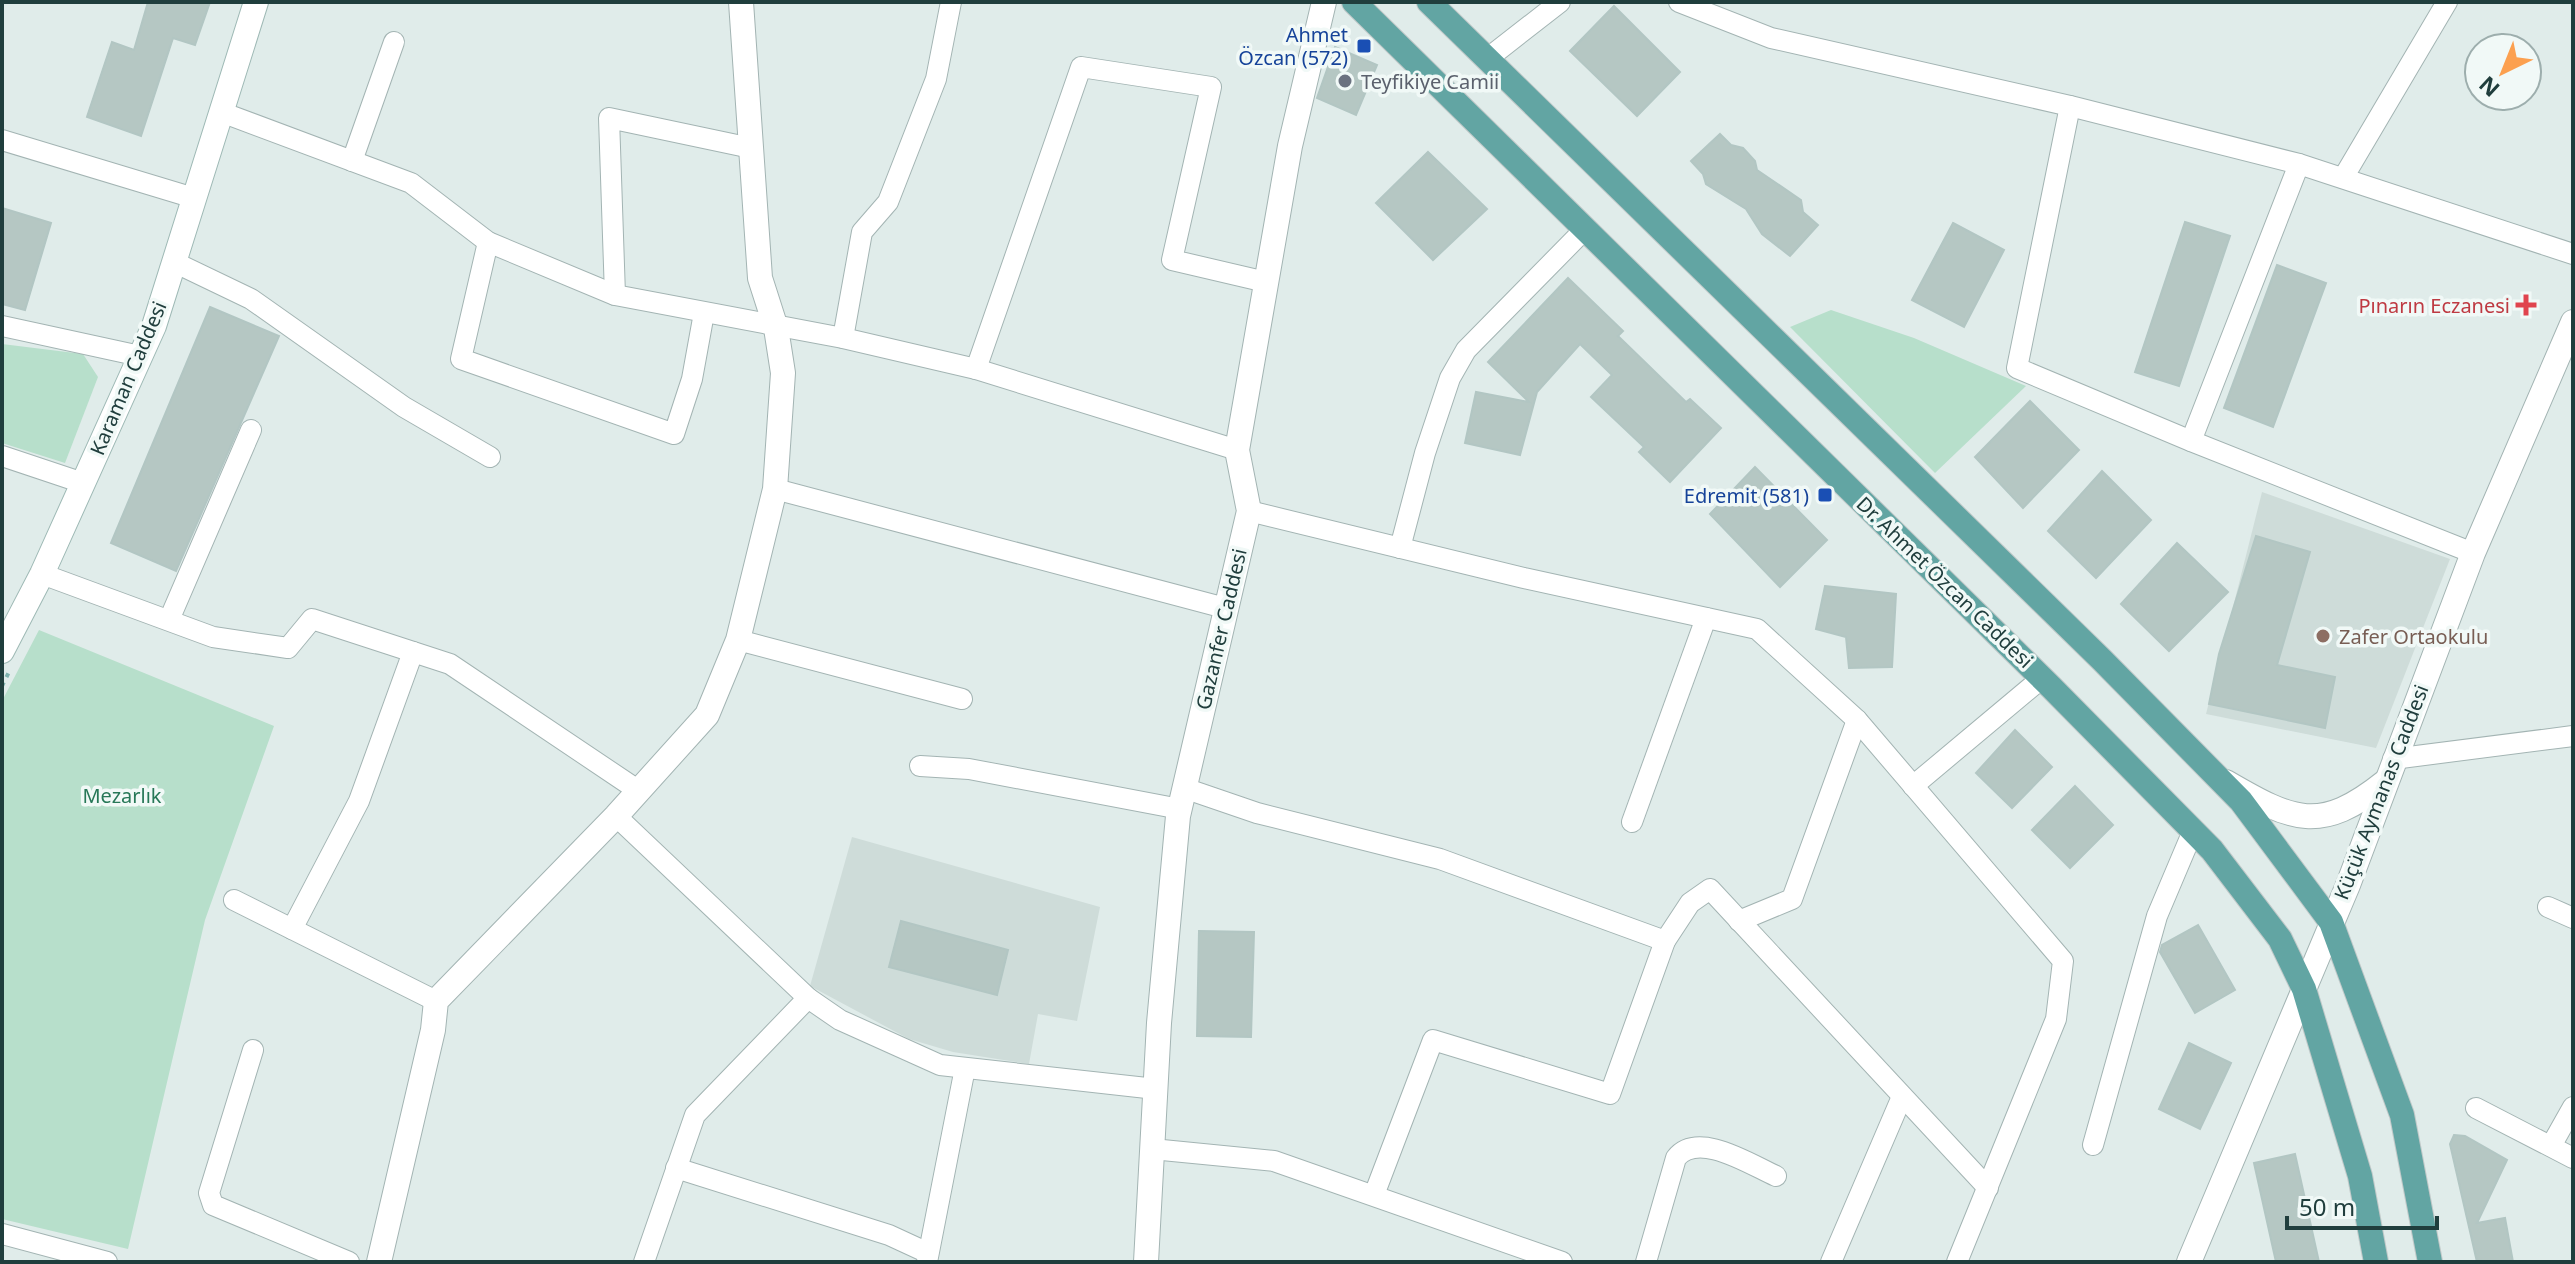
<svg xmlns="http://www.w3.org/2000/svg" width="2575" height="1264" viewBox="0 0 2575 1264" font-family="'Noto Sans',sans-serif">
  <rect width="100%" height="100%" fill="#e0ecea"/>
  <g fill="#cedcd9">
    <polygon points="2262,492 2450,559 2376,748 2206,714"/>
    <polygon points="852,837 1100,907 1077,1021 1038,1014 1029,1064 953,1052 909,1039 810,986"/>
  </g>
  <g fill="#b7dfcb">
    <polygon points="1831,310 1914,338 2026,386 1935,473 1790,327"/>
    <polygon points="2,344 83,354 98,377 65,463 2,443"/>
    <polygon points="39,630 274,726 205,920 128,1249 2,1219 2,701"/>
  </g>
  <g fill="#b5c7c3" stroke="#b2c6c3" stroke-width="2">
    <polygon points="148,2 210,2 195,45 173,38 141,136 87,117 112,42 134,50"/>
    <polygon points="1614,6 1680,72 1637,116 1570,51"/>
    <polygon points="1335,47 1377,65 1356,115 1317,98"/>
    <polygon points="1720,134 1731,145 1743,148 1755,161 1757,170 1801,200 1803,212 1818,225 1790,256 1762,234 1746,209 1706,184 1703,174 1691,161"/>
    <polygon points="1428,152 1487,209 1433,260 1376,203"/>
    <polygon points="2,208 51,223 25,310 2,304"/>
    <polygon points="2185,222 2230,236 2179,386 2135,372"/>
    <polygon points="1953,223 2004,250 1964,327 1912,300"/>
    <polygon points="2277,265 2326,283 2273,427 2224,408"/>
    <polygon points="1568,278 1623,331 1618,336 1686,402 1690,399 1721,428 1670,482 1639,452 1644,447 1591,397 1612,375 1580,344 1537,392 1520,455 1465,443 1476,392 1529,402 1488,362"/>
    <polygon points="210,307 279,336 176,571 111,543"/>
    <polygon points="2030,401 2079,450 2023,508 1975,457"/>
    <polygon points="1755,467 1827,540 1780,587 1710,514"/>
    <polygon points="2102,471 2151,520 2096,578 2048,531"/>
    <polygon points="2256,536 2310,552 2277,665 2335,677 2325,728 2209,704 2219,654"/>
    <polygon points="2177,543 2228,592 2169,651 2121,604"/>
    <polygon points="1825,586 1896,594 1892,667 1849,668 1846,637 1816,629"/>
    <polygon points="2015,730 2052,767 2012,808 1976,773"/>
    <polygon points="2075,786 2113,825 2070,868 2032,830"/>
    <polygon points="901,921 1008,950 997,995 889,967"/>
    <polygon points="2198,925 2235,990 2195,1013 2160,952 2162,945"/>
    <polygon points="1199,931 1254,932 1251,1037 1197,1036"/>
    <polygon points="2189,1043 2231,1063 2200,1129 2159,1109"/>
    <polygon points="2454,1135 2465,1136 2507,1160 2477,1223 2505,1218 2513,1262 2477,1262 2450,1144"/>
    <polygon points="2295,1154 2319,1262 2276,1262 2254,1163"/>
  </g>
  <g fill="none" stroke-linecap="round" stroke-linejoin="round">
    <g stroke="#a3b4b3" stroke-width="22">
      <g id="minor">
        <polyline points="1679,2 1771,38 2070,106 2299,164 2573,254"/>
        <polyline points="1487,59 1560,2"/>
        <polyline points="2070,106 2017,368 2191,441 2473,553"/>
        <polyline points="221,112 411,183 488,242 615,295 843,338 976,369 1237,450"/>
        <polyline points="2,140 194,198"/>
        <polyline points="352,161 394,42"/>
        <polyline points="2343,178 2447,2"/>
        <polyline points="488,242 461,359 674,434 692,379 704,313"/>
        <polyline points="174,262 251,299 404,407 490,457"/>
        <polyline points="615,295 609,118 751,148"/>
        <polyline points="2,326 140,356"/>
        <polyline points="843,338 862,232 888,202 936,79 951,2"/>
        <polyline points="976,369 1081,67 1211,87 1172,260 1266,282"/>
        <polyline points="2191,441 2299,164"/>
        <polyline points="2,456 83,483"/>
        <polyline points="775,489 1225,608"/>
        <polyline points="1249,511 1524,578 1757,629 1857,720 2063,961 2056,1019 1957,1262"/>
        <polyline points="1400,548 1425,453 1450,378 1466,350 1585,229"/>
        <polyline points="42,574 213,637 288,648 312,619 450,664 639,791"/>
        <polyline points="169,620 251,430"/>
        <polyline points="738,640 962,699"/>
        <polyline points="2393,759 2573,736"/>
        <polyline points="920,766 969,769 1180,809"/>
        <polyline points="1913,786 2042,678"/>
        <polyline points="1184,788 1257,813 1440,859 1665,941 1690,903 1710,889 1988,1188"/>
        <polyline points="616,816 808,998 840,1020 940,1065 1156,1089"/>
        <polyline points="1632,822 1706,618"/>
        <polyline points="234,900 436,1001"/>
        <polyline points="2548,907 2573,918"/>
        <polyline points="1739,921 1792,899 1857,720"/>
        <polyline points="292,929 359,801 413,652"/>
        <polyline points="253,1050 209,1193 213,1205 349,1262"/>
        <polyline points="2476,1108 2573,1158"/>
        <polyline points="2093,1145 2157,916 2193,831"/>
        <polyline points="2551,1146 2573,1107"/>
        <polyline points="1152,1149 1274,1161 1562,1262"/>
        <polyline points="676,1168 889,1235 928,1253"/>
        <polyline points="1374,1195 1433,1040 1610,1094 1665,941"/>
        <polyline points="2,1234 107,1262"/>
        <polyline points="644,1262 695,1115 808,998"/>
        <polyline points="927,1262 965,1068"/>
        <path d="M1646 1262 1676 1158C1698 1130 1751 1165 1776 1176"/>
        <polyline points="1831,1262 1901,1099"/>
      </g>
    </g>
    <g stroke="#a3b4b3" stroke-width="26">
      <g id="tertiary">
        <path d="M2226 782C2293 821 2320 834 2385 782"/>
        <polyline points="379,1262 433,1030 436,1001 616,816 707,715 738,640 775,489 783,373 776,328 760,278 741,2"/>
        <polyline points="1146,1262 1159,1023 1178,816 1249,511 1237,450 1290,146 1324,2"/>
        <polyline points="2189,1262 2348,885 2473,553 2573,322"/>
      </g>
    </g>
    <g stroke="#9eb9b5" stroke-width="26">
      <polyline id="secondary" points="2,651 42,574 154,326 256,2"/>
    </g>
    <g stroke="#c1c9c9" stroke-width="26">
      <g id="primary">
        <polyline points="1354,2 2051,687 2212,850 2280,939 2304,989 2360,1176 2376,1262"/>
        <polyline points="1429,2 2102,660 2241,801 2331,922 2402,1115 2430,1262"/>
      </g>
    </g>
    <polyline stroke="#7eb2ae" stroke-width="4" stroke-dasharray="4 6" stroke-linecap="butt" points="2,686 10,670"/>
    <use href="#minor" stroke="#fff" stroke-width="20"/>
    <use href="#tertiary" stroke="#fff" stroke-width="24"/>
    <use href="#secondary" stroke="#fff" stroke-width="24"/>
    <use href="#primary" stroke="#62a5a3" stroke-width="24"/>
  </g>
  <g fill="#1a4fb4" stroke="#f1f9f7" stroke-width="3">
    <rect x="1356" y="38" width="16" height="16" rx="4"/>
    <rect x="1817" y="487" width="16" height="16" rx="4"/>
  </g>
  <circle fill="#6b7280" stroke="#f1f9f7" stroke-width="3" cx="1345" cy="81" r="8"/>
  <path fill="#e0444e" stroke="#f1f9f7" stroke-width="3" d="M2522 293h8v8h8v8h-8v8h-8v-8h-8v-8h8z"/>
  <circle fill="#8d6e63" stroke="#f1f9f7" stroke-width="3" cx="2323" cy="636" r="8"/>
  <g text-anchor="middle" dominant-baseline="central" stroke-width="7" stroke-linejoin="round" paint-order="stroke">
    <g font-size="20" fill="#164399" stroke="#f1f9f7" text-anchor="end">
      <text x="1348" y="34">Ahmet<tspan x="1348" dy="23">Özcan (572)</tspan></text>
      <text x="1809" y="495">Edremit (581)</text>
    </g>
    <g font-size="20" fill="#5b616d" stroke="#f1f9f7" text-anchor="start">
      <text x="1361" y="81">Teyfikiye Camii</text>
    </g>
    <g font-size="20" fill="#be3a42" stroke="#f1f9f7" text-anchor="end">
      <text x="2510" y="305">Pınarın Eczanesi</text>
    </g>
    <g font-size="20" fill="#203e3d" stroke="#f1f9f7">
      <text transform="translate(128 378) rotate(-67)">Karaman Caddesi</text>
      <text transform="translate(1945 582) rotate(44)">Dr. Ahmet Özcan Caddesi</text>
      <text transform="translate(1221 629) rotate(-77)">Gazanfer Caddesi</text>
      <text transform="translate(2381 792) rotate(-69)">Küçük Aymanas Caddesi</text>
    </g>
    <g font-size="20" fill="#785e54" stroke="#f1f9f7" text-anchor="start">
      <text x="2339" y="636">Zafer Ortaokulu</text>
    </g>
    <g font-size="20" fill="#277858" stroke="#f1f9f7">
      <text x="122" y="795">Mezarlık</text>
    </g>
  </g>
  <rect width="2575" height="1264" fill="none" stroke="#203e3d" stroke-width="8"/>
  <g transform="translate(2503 72) rotate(223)"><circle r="38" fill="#f1f9f7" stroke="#9daead" stroke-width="2"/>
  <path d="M0-6L14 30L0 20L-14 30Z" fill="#fca04f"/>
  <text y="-12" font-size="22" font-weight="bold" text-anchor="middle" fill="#203e3d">N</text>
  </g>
  <path d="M2287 1216v12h150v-12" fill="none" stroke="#203e3d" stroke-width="4"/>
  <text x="2299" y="1216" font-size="24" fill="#203e3d" stroke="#f1f9f7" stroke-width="6" paint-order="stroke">50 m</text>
</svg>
